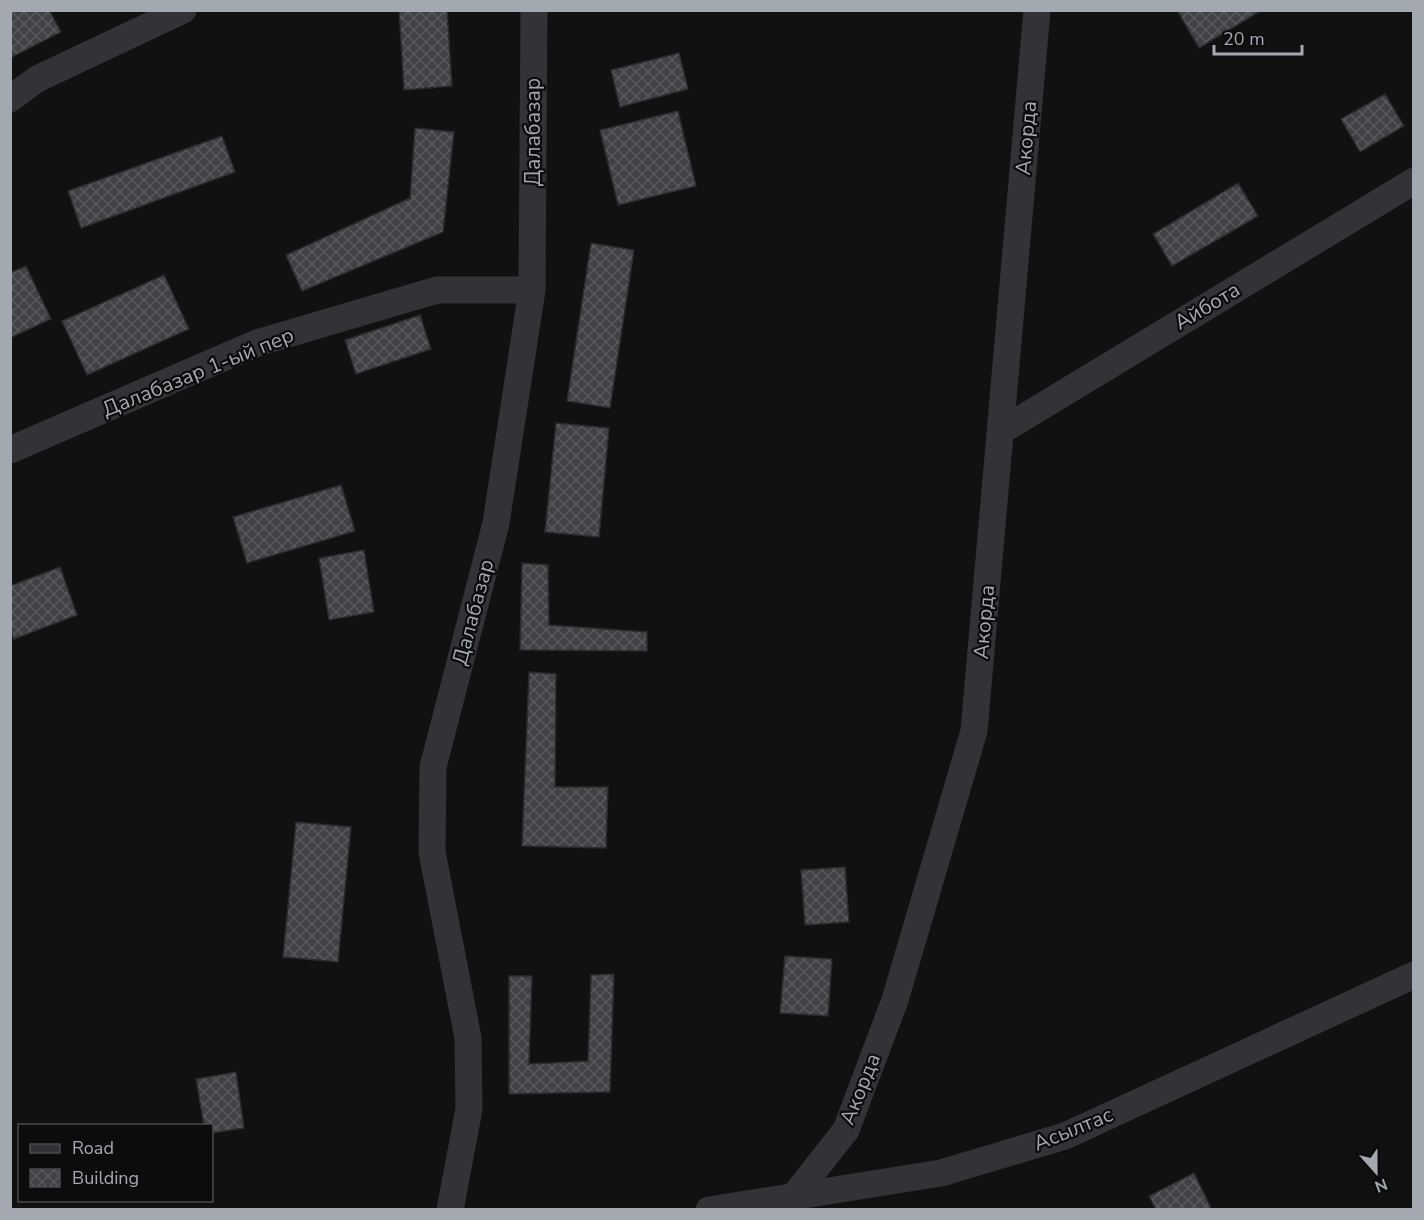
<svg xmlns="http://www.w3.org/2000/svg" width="1424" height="1220" viewBox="0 0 1424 1220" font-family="'Nunito Sans',sans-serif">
  <defs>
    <pattern id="building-cross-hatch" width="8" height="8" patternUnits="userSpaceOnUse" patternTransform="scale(1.5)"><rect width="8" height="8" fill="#404145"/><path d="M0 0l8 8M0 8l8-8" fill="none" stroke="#595a5d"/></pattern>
  </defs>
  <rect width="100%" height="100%" fill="#111112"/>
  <g fill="url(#building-cross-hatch)" stroke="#2b2b2e" stroke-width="1.5">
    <polygon points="14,10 49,10 61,32 10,58 10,12"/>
    <polygon points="399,10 447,10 452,86 404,90"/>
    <polygon points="1177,10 1262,10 1199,48"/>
    <polygon points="679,53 688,89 620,107 611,70"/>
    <polygon points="1385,94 1404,126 1360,152 1341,119"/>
    <polygon points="678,111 696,186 618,205 600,130"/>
    <polygon points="415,128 454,132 443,232 302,291 286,255 410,198"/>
    <polygon points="222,136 235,172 81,228 68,191"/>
    <polygon points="1238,183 1258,216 1172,266 1153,234"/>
    <polygon points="591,243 634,250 610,408 567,401"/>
    <polygon points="26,266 51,319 10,338 10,273"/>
    <polygon points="164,275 189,329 87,375 62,321"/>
    <polygon points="420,315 431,349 356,374 345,340"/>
    <polygon points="556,423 609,428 599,537 545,532"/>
    <polygon points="341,485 355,531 247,563 233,517"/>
    <polygon points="364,550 374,612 329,620 319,558"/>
    <polygon points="522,563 548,565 549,625 647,632 647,651 520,650"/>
    <polygon points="60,567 77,615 14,639 10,631 10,586"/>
    <polygon points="529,672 556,674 555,787 608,787 606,848 522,846"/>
    <polygon points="296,822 351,827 338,962 283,957"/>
    <polygon points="845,867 849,922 805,925 801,870"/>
    <polygon points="785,956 832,959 828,1016 780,1013"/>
    <polygon points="614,974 610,1092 509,1094 509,976 532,976 529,1064 588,1061 591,975"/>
    <polygon points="236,1072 244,1128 212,1133 212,1126 204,1126 196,1079"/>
    <polygon points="1194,1173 1212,1210 1156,1210 1149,1196"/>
  </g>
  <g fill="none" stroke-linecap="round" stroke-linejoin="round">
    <g stroke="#333337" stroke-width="27">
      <polyline points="10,99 37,79 183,10"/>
      <polyline points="1001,431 1414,181"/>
      <polyline points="10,450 257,343 437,290 532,290"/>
      <polyline points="794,1196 846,1130 895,1000 974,731 1037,10"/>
      <polyline points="450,1210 469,1109 468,1038 432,852 433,767 496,523 532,290 534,10"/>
      <polyline points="709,1210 941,1173 1065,1136 1414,975"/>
    </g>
  </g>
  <g text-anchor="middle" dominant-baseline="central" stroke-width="4.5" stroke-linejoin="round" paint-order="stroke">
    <g font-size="21" fill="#a4a8b1" stroke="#0c0c0d">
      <text transform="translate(533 132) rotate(-90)">Далабазар</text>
      <text transform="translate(1026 138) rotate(-85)">Акорда</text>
      <text transform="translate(1207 306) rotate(-31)">Айбота</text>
      <text transform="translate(198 372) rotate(-22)">Далабазар 1-ый пер</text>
      <text transform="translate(473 612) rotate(-75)">Далабазар</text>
      <text transform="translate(984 622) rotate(-85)">Акорда</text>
      <text transform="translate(860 1089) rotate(-68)">Акорда</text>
      <text transform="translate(1073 1129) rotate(-22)">Асылтас</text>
    </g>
  </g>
  <rect width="1424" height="1220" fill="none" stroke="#a4a8b1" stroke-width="24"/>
  <rect x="18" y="1124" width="195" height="78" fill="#0c0c0d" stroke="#494a4f" stroke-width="1.5"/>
  <rect x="30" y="1144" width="30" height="9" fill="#333337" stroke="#494a4f" stroke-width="1.5"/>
  <text x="72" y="1154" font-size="18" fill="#a4a8b1">Road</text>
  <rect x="30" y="1169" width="30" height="18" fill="url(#building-cross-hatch)" stroke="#494a4f" stroke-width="1.5"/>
  <text x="72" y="1184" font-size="18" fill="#a4a8b1">Building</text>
  <g transform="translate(1376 1172) rotate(159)" stroke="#0c0c0d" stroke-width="4.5" paint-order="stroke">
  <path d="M0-4.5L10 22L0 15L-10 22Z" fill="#a4a8b1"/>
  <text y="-9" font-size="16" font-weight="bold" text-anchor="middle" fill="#a4a8b1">N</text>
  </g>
  <path d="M1214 45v9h88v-9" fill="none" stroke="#a4a8b1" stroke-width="3"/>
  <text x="1223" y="45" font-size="18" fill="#a4a8b1" stroke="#0c0c0d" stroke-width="4.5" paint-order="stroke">20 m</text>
</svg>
